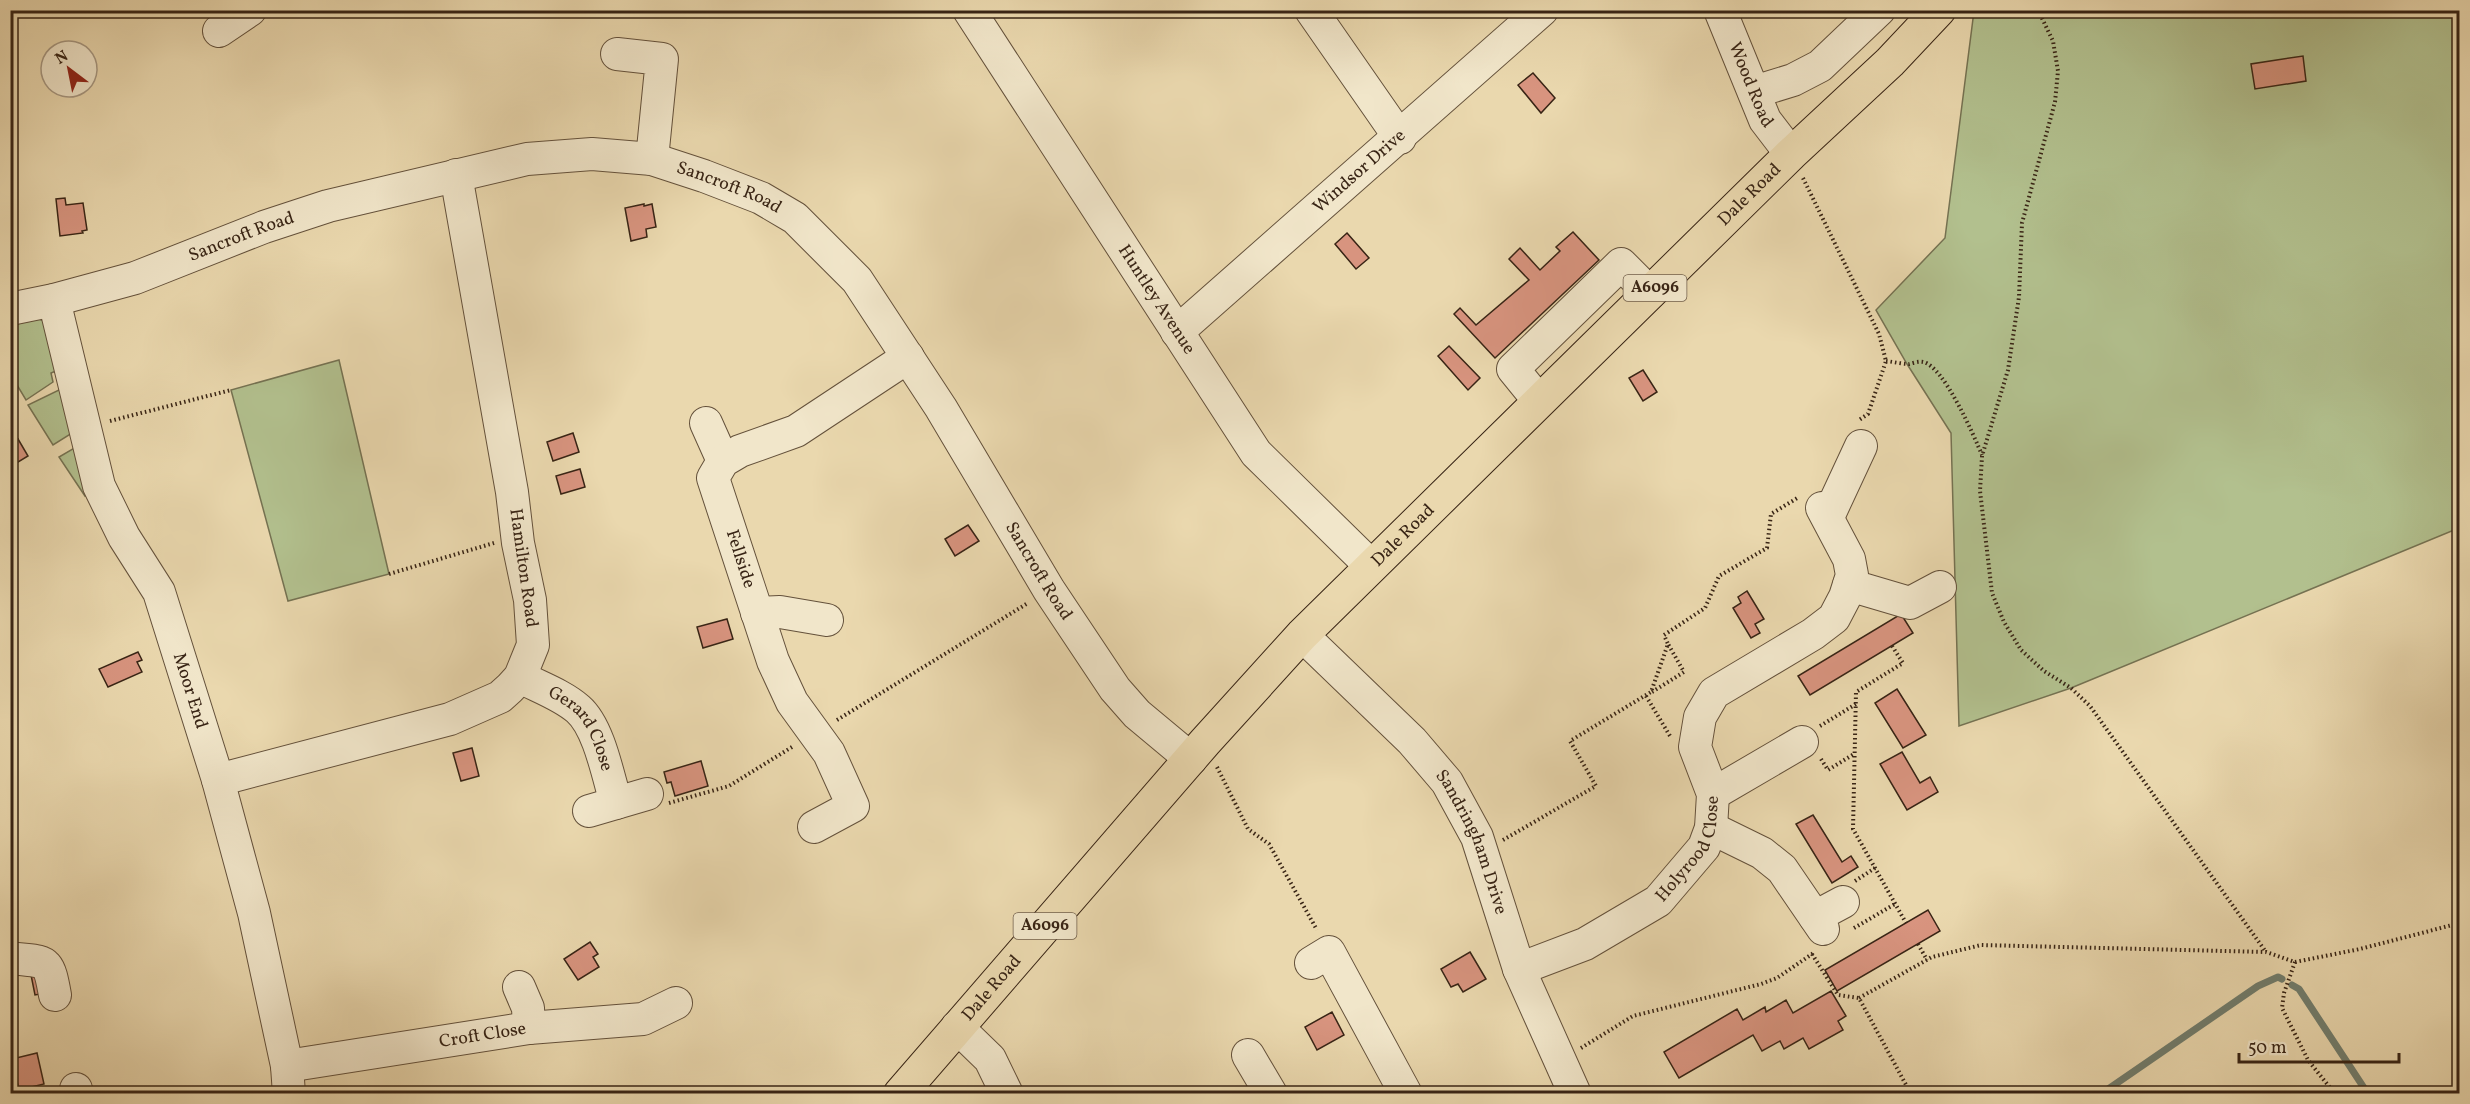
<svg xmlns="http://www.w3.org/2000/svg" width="2470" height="1104" viewBox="0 0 2470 1104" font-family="Vollkorn,serif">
  <rect width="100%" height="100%" fill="#ead8ae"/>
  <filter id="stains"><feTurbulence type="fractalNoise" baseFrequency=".00333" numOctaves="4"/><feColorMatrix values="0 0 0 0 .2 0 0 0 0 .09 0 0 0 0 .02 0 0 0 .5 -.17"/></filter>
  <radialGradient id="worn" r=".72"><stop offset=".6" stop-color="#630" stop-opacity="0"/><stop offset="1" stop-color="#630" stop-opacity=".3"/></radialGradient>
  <g fill="#b2c08e" stroke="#757252" stroke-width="1.5">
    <polygon points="1974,11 2459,11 2459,528 2071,688 1959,726 1951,433 1907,364 1876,310 1945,238"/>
    <polygon points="39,319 49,323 56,371 51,373 53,382 26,400 11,375 11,325"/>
    <polygon points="339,360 389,574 288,601 231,390"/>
    <polygon points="63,388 77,430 53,445 28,405"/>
    <polygon points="76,447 93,489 85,496 59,457"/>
  </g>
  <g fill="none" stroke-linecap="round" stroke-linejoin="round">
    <g stroke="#727e6e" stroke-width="7">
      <polyline points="2292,985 2299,989 2368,1094"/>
      <polyline points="2101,1094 2258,986 2278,977 2282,979"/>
    </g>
  </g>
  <g fill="#d8947f" stroke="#382415" stroke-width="1.5">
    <polygon points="654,10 672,10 672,15"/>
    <polygon points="2303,56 2306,81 2255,89 2251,64"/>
    <polygon points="1533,73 1555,98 1541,113 1518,85"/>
    <polygon points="65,198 66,205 83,203 87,230 82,231 83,233 60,236 56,199"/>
    <polygon points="644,204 644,206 652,204 656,227 646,229 647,237 631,241 625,208"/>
    <polygon points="1573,232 1599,260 1495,358 1454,314 1460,308 1476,325 1529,280 1509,259 1520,248 1540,270 1560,251 1556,247"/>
    <polygon points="1347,233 1369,258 1356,269 1335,244"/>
    <polygon points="1449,346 1480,378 1468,390 1438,356"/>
    <polygon points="1643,370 1657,392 1643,401 1629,378"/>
    <polygon points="10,427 18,439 10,444"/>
    <polygon points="573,433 579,452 553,461 547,442"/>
    <polygon points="18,439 28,456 10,467 10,444"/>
    <polygon points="580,469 585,487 561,494 556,476"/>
    <polygon points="968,525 979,541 955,556 945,539"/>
    <polygon points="1747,591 1764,619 1755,624 1760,633 1751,638 1733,608 1741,603 1738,597"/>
    <polygon points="1901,614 1913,633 1810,695 1798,676"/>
    <polygon points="727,619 733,639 703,648 697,627"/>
    <polygon points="138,652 142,660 137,662 142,672 108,687 99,669"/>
    <polygon points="1897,689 1926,735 1903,748 1875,703"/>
    <polygon points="472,748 479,776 461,781 453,753"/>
    <polygon points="1902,752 1920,783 1930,777 1938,792 1907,810 1880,764"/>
    <polygon points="701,761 708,786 675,796 671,782 667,783 664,772"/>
    <polygon points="1813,815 1842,862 1851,856 1858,867 1832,883 1796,824"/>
    <polygon points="1928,910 1940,931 1837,991 1825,970"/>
    <polygon points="590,942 598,954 593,957 599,967 578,980 564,959"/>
    <polygon points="1470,952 1486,979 1463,992 1458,984 1451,987 1441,969"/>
    <polygon points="30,970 51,992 35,995"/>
    <polygon points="1831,991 1846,1016 1838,1021 1843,1030 1809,1049 1803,1038 1784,1049 1780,1041 1762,1051 1753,1035 1679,1078 1664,1052 1737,1009 1743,1020 1765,1007 1766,1012 1786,1000 1793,1013"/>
    <polygon points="1332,1012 1344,1035 1317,1050 1305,1027"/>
    <polygon points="37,1053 44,1084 19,1090 12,1059"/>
  </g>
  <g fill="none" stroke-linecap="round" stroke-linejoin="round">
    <g stroke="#64513b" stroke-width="34">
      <g id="minor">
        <path id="s1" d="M969 10 1256 453 1371 566"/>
        <polyline points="1311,10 1400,138"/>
        <path id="s2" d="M1720 10 1765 120 1791 154"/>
        <polyline points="219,31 250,10"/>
        <polyline points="617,54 662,59 652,159"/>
        <polyline points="1754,92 1793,80 1820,66 1879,10"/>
        <path id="s3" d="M54 300 99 486 124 537 159 592 218 780 254 913 287 1066 289 1094"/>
        <path id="s4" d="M10 309 54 300 135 278 264 227 328 206 527 159 592 154 652 159 704 176 761 198 795 218 857 280 941 408 1049 590 1115 689 1137 714 1191 759"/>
        <path id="s5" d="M1177 332 1542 10"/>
        <polyline points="1539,401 1513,369 1621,264 1650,293"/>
        <polyline points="706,423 723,461"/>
        <polyline points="1828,517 1861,446"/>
        <polyline points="1849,585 1910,603 1940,587"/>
        <polyline points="757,613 780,612 827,620"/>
        <path id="s6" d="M1302 635 1412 741 1447 782 1477 837 1519 969 1575 1094"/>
        <path id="s7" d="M520 677C539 687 562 695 578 709 599 727 608 776 616 803"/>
        <polyline points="218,780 450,719 500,697 510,688 520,677 533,645 530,600 518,543 512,492 456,175"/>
        <polyline points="1713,794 1802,742"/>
        <polyline points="589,811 647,794"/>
        <polyline points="814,827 853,806 829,753 792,702 773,661 713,478 723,461 740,451 796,431 908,357"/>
        <polyline points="1711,828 1762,853 1782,869 1823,929"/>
        <polyline points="1815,917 1843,902"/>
        <path d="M10 958C47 963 48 956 55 995"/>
        <polyline points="1311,963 1329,952 1406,1094"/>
        <path id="s8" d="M1519 969 1585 944 1658 901 1704 847 1711 828 1713 794 1695 747 1700 717 1714 693 1813 634 1834 618 1845 597 1852 575 1849 559 1822 508"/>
        <polyline points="519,987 528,1008 529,1028"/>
        <polyline points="957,1027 990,1059 1007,1094"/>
        <polyline points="1248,1055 1271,1094"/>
        <path id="s9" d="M287 1066 529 1028 643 1019 676 1003"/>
        <polyline points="76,1089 77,1094"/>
      </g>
    </g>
    <g stroke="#382415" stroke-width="35">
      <g id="major">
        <path id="s10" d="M900 1094 1205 742 1302 635 1791 154 1890 62 1939 10"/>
      </g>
    </g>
    <g stroke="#382415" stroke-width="4" stroke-dasharray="1.5 3" stroke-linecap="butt">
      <polyline points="2038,10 2053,41 2058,71 2055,102 2022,223 2019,297 2008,370 1982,456 1980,491 1992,593 2004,622 2021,650 2044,671 2071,688 2090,706 2266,952"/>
      <polyline points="1803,178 1879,334 1886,361 1868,414 1859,420"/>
      <path d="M1886 361C1894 362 1902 364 1909 364 1913 363 1919 361 1923 362 1944 366 1974 436 1982 455"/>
      <polyline points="110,421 231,390"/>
      <polyline points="389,574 494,543"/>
      <polyline points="1892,646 1903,663 1856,692 1853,829 1906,923"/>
      <polyline points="1652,692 1684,672 1668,644"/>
      <polyline points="1646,696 1670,736"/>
      <polyline points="837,720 1028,603"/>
      <polyline points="1820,726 1856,704"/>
      <polyline points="1821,759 1828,770 1854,754"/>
      <polyline points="1217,767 1248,829 1269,844 1317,930"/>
      <polyline points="669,803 729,786 792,747"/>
      <polyline points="1503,840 1596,786 1570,741 1651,692 1668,644 1664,635 1705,608 1719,576 1767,548 1771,514 1799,497"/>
      <polyline points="1855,881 1875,868"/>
      <polyline points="1854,928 1895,904"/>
      <polyline points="1918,944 1927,960"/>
      <polyline points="1812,954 1838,995 1859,998 1911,1094"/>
      <polyline points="2295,962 2284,993 2282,1008 2308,1060 2335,1094"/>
      <polyline points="1859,998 1932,957 1981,945 2266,952 2295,962 2360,949 2460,923"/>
      <polyline points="1581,1048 1633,1016 1761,984 1777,978 1815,952"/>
    </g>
    <use href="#minor" stroke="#f1e6ca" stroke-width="32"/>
    <use href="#major" stroke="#ead8ae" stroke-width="33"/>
  </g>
  <g text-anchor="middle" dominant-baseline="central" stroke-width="5" stroke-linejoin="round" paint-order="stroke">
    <g fill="#f1e6ca" stroke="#705e4b" stroke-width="1.5">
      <rect x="1623.5" y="275" width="63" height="26" rx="4.5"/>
      <rect x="1013.5" y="913" width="63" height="26" rx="4.5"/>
    </g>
    <g font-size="16" font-weight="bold" fill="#382415">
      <text x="1655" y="288">A6096</text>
      <text x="1045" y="926">A6096</text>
    </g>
    <g font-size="18" fill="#382415" stroke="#f1e6ca">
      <text stroke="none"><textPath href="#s2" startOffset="81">Wood Road</textPath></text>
      <text stroke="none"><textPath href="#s5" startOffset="243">Windsor Drive</textPath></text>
      <text stroke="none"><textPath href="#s4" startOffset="747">Sancroft Road</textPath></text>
      <text stroke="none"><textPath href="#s10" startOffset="1238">Dale Road</textPath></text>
      <text stroke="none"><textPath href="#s4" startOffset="243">Sancroft Road</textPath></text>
      <text stroke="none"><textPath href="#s1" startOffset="345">Huntley Avenue</textPath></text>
      <text stroke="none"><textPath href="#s10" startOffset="752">Dale Road</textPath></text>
      <text transform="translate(740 559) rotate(72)">Fellside</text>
      <text transform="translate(523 568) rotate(82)">Hamilton Road</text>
      <text stroke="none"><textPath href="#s4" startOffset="1251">Sancroft Road</textPath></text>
      <text stroke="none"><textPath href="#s3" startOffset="417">Moor End</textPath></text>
      <text stroke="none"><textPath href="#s7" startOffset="84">Gerard Close</textPath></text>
      <text stroke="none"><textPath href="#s6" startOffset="272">Sandringham Drive</textPath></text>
      <text stroke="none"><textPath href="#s8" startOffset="218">Holyrood Close</textPath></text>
      <text stroke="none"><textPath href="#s10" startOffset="140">Dale Road</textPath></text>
      <text stroke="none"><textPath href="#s9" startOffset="198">Croft Close</textPath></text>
    </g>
  </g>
  <rect width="2470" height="1104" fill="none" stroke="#ead8ae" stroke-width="36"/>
  <rect x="12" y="12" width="2446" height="1080" fill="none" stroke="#382415" stroke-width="3"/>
  <rect x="18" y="18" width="2434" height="1068" fill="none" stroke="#382415" stroke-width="1.5"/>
  <g transform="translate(69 69) rotate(328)"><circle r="28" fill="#f1e6ca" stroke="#a79882" stroke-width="1.5"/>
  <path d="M0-4.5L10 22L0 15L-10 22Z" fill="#8f2418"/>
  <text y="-9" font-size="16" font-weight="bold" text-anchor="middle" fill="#382415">N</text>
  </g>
  <path d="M2239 1053v9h160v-9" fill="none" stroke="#382415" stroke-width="3"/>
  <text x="2248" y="1053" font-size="18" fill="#382415" stroke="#f1e6ca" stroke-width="4.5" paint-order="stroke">50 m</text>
  <rect width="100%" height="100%" filter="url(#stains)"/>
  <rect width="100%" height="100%" fill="url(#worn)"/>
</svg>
